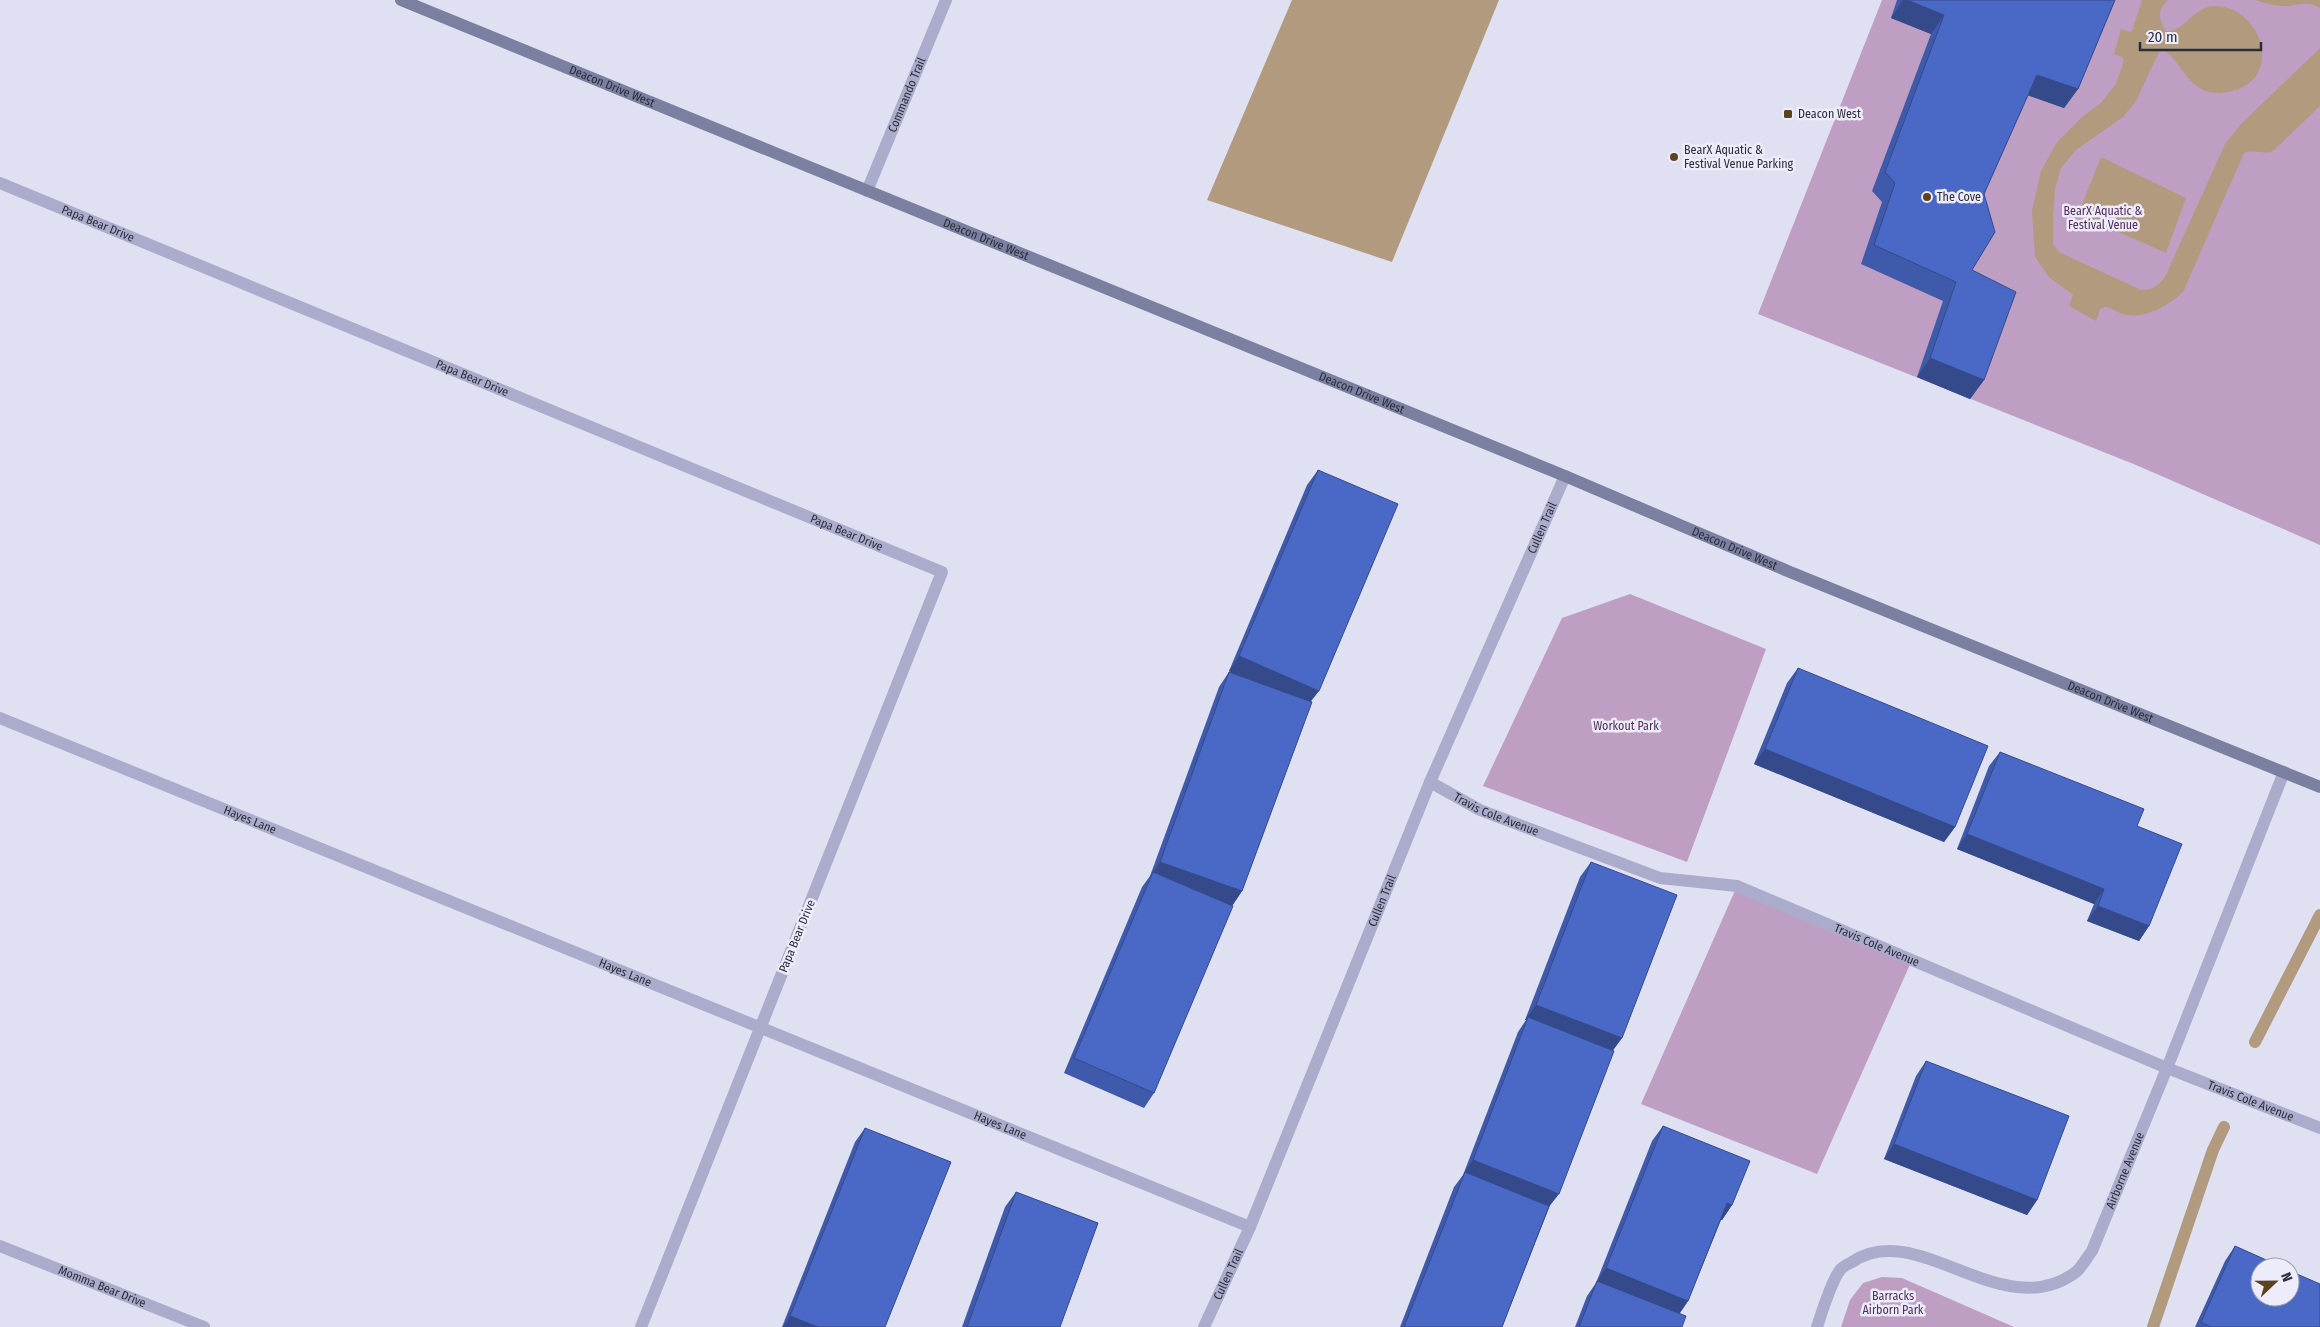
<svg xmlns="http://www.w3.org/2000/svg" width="2320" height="1327" viewBox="0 0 2320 1327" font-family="'Fira Sans Condensed',sans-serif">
  <rect width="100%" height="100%" fill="#e0e0f3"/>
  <g fill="#be9fc3">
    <polygon points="1882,0 2320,0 2320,545 2136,465 1758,314"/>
    <polygon points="1630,594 1766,649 1687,862 1483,786 1562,618"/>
    <polygon points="1737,886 1912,960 1817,1174 1641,1104"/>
    <polygon points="1882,1277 1902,1278 2014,1327 1841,1327 1850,1300 1863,1283"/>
  </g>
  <g fill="#b19a7e">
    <polygon points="1292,0 1499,0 1392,262 1207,200"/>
    <path d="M2142 0H2168C2157 10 2158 20 2166 31 2186 32 2192 6 2216 6 2262 7 2286 81 2228 92 2218 94 2206 93 2198 87 2184 78 2178 60 2165 51L2159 52 2136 101 2123 117 2076 150 2061 168 2055 189 2053 217V244L2059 252 2141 290C2153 290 2158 286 2165 277L2225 144 2242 123 2320 48V106L2273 151C2263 155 2254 149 2244 153L2183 292C2168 305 2149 318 2127 315 2119 314 2113 308 2105 307L2100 309 2096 321 2069 306 2073 295 2049 277 2035 257 2032 211 2041 171 2057 142 2081 118 2101 103 2116 84 2124 61 2122 57 2114 54 2121 29 2130 32 2132 31Z"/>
    <path d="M2255 0H2320V8C2307 0 2297 6 2284 6 2274 6 2265 3 2255 0Z"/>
    <polygon points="2101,157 2186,198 2166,253 2078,214"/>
  </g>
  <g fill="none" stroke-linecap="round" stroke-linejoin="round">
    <g stroke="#b19a7e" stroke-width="12">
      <polyline points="2255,1042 2320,915"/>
      <polyline points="2153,1327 2213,1150 2224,1127"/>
    </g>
    <g stroke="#abaccc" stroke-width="12">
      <path id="s1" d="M0 183 942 572 641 1327"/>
      <path id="s2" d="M867 191 946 0"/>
      <path id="s3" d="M0 718 1250 1227"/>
      <path id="s4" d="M1430 782 1480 810 1660 878 1737 886 2167 1068 2320 1128"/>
      <path id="s5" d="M0 1246 204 1327"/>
      <path id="s6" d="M1204 1327 1250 1227 1430 782 1565 476"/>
      <path id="s7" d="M1817 1327C1822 1312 1831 1282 1840 1270 1842 1267 1848 1264 1852 1262 1917 1217 2003 1327 2076 1272 2082 1267 2087 1257 2092 1251L2167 1068 2284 772"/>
    </g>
    <path stroke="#7c80a0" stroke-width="12" id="s8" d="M401 0 1565 476 1790 572 2320 787"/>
  </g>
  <g fill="#405aab">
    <polygon points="1897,0 2115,0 2078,89 2064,108 2028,95 1984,194 1972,270 1984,380 1970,399 1917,377 1943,301 1861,264 1882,202 1872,191 1931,34 1891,18"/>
    <polygon points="1318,470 1311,701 1242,891 1232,906 1154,1093 1144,1108 1064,1073 1142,887 1150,876 1219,687 1229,672 1230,672 1229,671 1307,485"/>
    <polygon points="1798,668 1955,827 1944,842 1754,764 1787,683"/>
    <polygon points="2000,752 2137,826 2149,926 2139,941 2087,921 2094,904 1957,849 1989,766"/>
    <polygon points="1591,862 1622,1038 1613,1050 1549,1208 1502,1327 1400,1327 1454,1187 1463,1175 1518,1032 1526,1020 1525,1020 1580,877"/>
    <polygon points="1926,1061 2037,1200 2027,1215 1884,1159 1916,1076"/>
    <polygon points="1663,1126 1732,1205 1722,1220 1721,1220 1688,1301 1679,1314 1682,1327 1575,1327 1587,1296 1596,1283 1652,1141"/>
    <polygon points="865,1128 885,1327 782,1327 855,1142"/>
    <polygon points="1016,1192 1060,1327 962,1327 1005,1207"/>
    <polygon points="2235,1246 2320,1327 2195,1327 2225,1261"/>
  </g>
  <g fill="#344a8b">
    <polygon points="1903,0 1907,0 1944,15 1931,34 1891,18"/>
    <polygon points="2037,75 2078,89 2064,108 2024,94"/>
    <polygon points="1930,358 1984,380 1970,399 1917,377"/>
    <polygon points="1239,656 1319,691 1308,705 1229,671"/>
    <polygon points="1765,749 1955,827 1944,842 1754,764"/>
    <polygon points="1967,834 2104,889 2094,904 1957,849"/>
    <polygon points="1160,862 1242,891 1232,906 1153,872"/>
    <polygon points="2098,906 2149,926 2139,941 2087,921"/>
    <polygon points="1536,1005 1622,1038 1611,1053 1528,1017 1526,1020 1525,1020"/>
    <polygon points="1894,1144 2037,1200 2027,1215 1884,1159"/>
    <polygon points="1473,1160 1559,1194 1548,1208 1465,1172 1463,1175"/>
    <polygon points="1727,1203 1732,1205 1722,1220 1717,1218"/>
    <polygon points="1606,1268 1688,1301 1678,1316 1597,1281"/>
    <polygon points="790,1316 818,1327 783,1327"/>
  </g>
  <g fill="#4a69c7" stroke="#344a8b">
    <polygon points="1907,0 2115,0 2078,89 2037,75 1984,194 1995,232 1972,270 2016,292 1984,380 1930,358 1956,282 1874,245 1895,183 1885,172 1944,15"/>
    <polygon points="1318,470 1398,504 1319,691 1239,656"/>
    <polygon points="1798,668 1988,746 1955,827 1765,749"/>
    <polygon points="1229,672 1312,702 1242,891 1160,862"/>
    <polygon points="2000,752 2144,809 2137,826 2182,844 2149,926 2098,906 2104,889 1967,834"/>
    <polygon points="1591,862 1677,895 1622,1038 1536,1005"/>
    <polygon points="1153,872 1233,906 1154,1093 1074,1058"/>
    <polygon points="1528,1017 1614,1051 1559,1194 1473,1160"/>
    <polygon points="1926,1061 2069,1116 2037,1200 1894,1144"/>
    <polygon points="1663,1126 1750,1161 1732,1205 1727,1203 1688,1301 1606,1268"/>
    <polygon points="865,1128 951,1162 885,1327 818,1327 790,1316"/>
    <polygon points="1465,1172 1549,1206 1502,1327 1404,1327"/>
    <polygon points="1016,1192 1098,1223 1060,1327 967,1327"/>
    <polygon points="2235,1246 2282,1267 2260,1267 2260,1297 2290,1297 2290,1271 2320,1284 2320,1327 2211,1327 2201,1322"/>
    <polygon points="1597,1281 1686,1316 1682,1327 1579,1327"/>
  </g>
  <g fill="#5c421f" stroke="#edecfb" stroke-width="2">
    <rect x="1783" y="109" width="10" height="10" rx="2.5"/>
    <circle cx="1674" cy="157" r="5"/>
    <circle cx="1927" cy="197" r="5"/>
  </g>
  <g text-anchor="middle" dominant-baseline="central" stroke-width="5" stroke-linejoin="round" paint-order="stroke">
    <g font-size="12" fill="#2a2d3a" stroke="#edecfb">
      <text stroke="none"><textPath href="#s8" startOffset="228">Deacon Drive West</textPath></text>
      <text stroke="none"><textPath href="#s2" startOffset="104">Commando Trail</textPath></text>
      <text stroke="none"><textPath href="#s1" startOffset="106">Papa Bear Drive</textPath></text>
      <text stroke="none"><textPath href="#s8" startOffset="632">Deacon Drive West</textPath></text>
      <text stroke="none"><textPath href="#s1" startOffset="511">Papa Bear Drive</textPath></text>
      <text stroke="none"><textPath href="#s8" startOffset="1038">Deacon Drive West</textPath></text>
      <text stroke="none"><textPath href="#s6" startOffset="868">Cullen Trail</textPath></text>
      <text stroke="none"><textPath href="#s1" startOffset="916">Papa Bear Drive</textPath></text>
      <text stroke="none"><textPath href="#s8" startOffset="1442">Deacon Drive West</textPath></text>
      <text stroke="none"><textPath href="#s8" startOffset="1848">Deacon Drive West</textPath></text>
      <text stroke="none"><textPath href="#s4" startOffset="74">Travis Cole Avenue</textPath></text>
      <text stroke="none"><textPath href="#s3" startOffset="270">Hayes Lane</textPath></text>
      <text stroke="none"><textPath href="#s6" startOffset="462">Cullen Trail</textPath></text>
      <text transform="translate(797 936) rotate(-68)">Papa Bear Drive</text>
      <text stroke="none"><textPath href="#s4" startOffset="479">Travis Cole Avenue</textPath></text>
      <text stroke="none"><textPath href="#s3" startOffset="675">Hayes Lane</textPath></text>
      <text stroke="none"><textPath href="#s4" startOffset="884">Travis Cole Avenue</textPath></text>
      <text stroke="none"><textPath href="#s3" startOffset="1080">Hayes Lane</textPath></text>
      <text stroke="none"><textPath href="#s7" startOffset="425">Airborne Avenue</textPath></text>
      <text stroke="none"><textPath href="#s6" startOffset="58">Cullen Trail</textPath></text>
      <text stroke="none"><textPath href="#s5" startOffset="110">Momma Bear Drive</textPath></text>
    </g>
    <g font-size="12" fill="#2a2d3a" stroke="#edecfb" text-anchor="start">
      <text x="1798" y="114">Deacon West</text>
      <text x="1684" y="150">BearX Aquatic &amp;<tspan x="1684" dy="14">Festival Venue Parking</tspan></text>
      <text x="1937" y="197">The Cove</text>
    </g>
    <g font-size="12" fill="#532e58" stroke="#edecfb">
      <text x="2103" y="211">BearX Aquatic &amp;<tspan x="2103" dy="14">Festival Venue</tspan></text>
      <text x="1626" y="726">Workout Park</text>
      <text x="1893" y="1296">Barracks<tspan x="1893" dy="14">Airborn Park</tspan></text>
    </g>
  </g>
  <g transform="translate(2275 1282) rotate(68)"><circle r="24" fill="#edecfb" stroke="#9fa0ae"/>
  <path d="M0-4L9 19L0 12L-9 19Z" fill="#5c421f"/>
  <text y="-8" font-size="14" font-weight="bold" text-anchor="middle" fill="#2a2d3a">N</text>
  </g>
  <path d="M2140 42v8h121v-8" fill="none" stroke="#2a2d3a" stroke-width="2.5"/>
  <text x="2148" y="42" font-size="15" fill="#2a2d3a" stroke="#edecfb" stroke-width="4" paint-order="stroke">20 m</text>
</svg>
